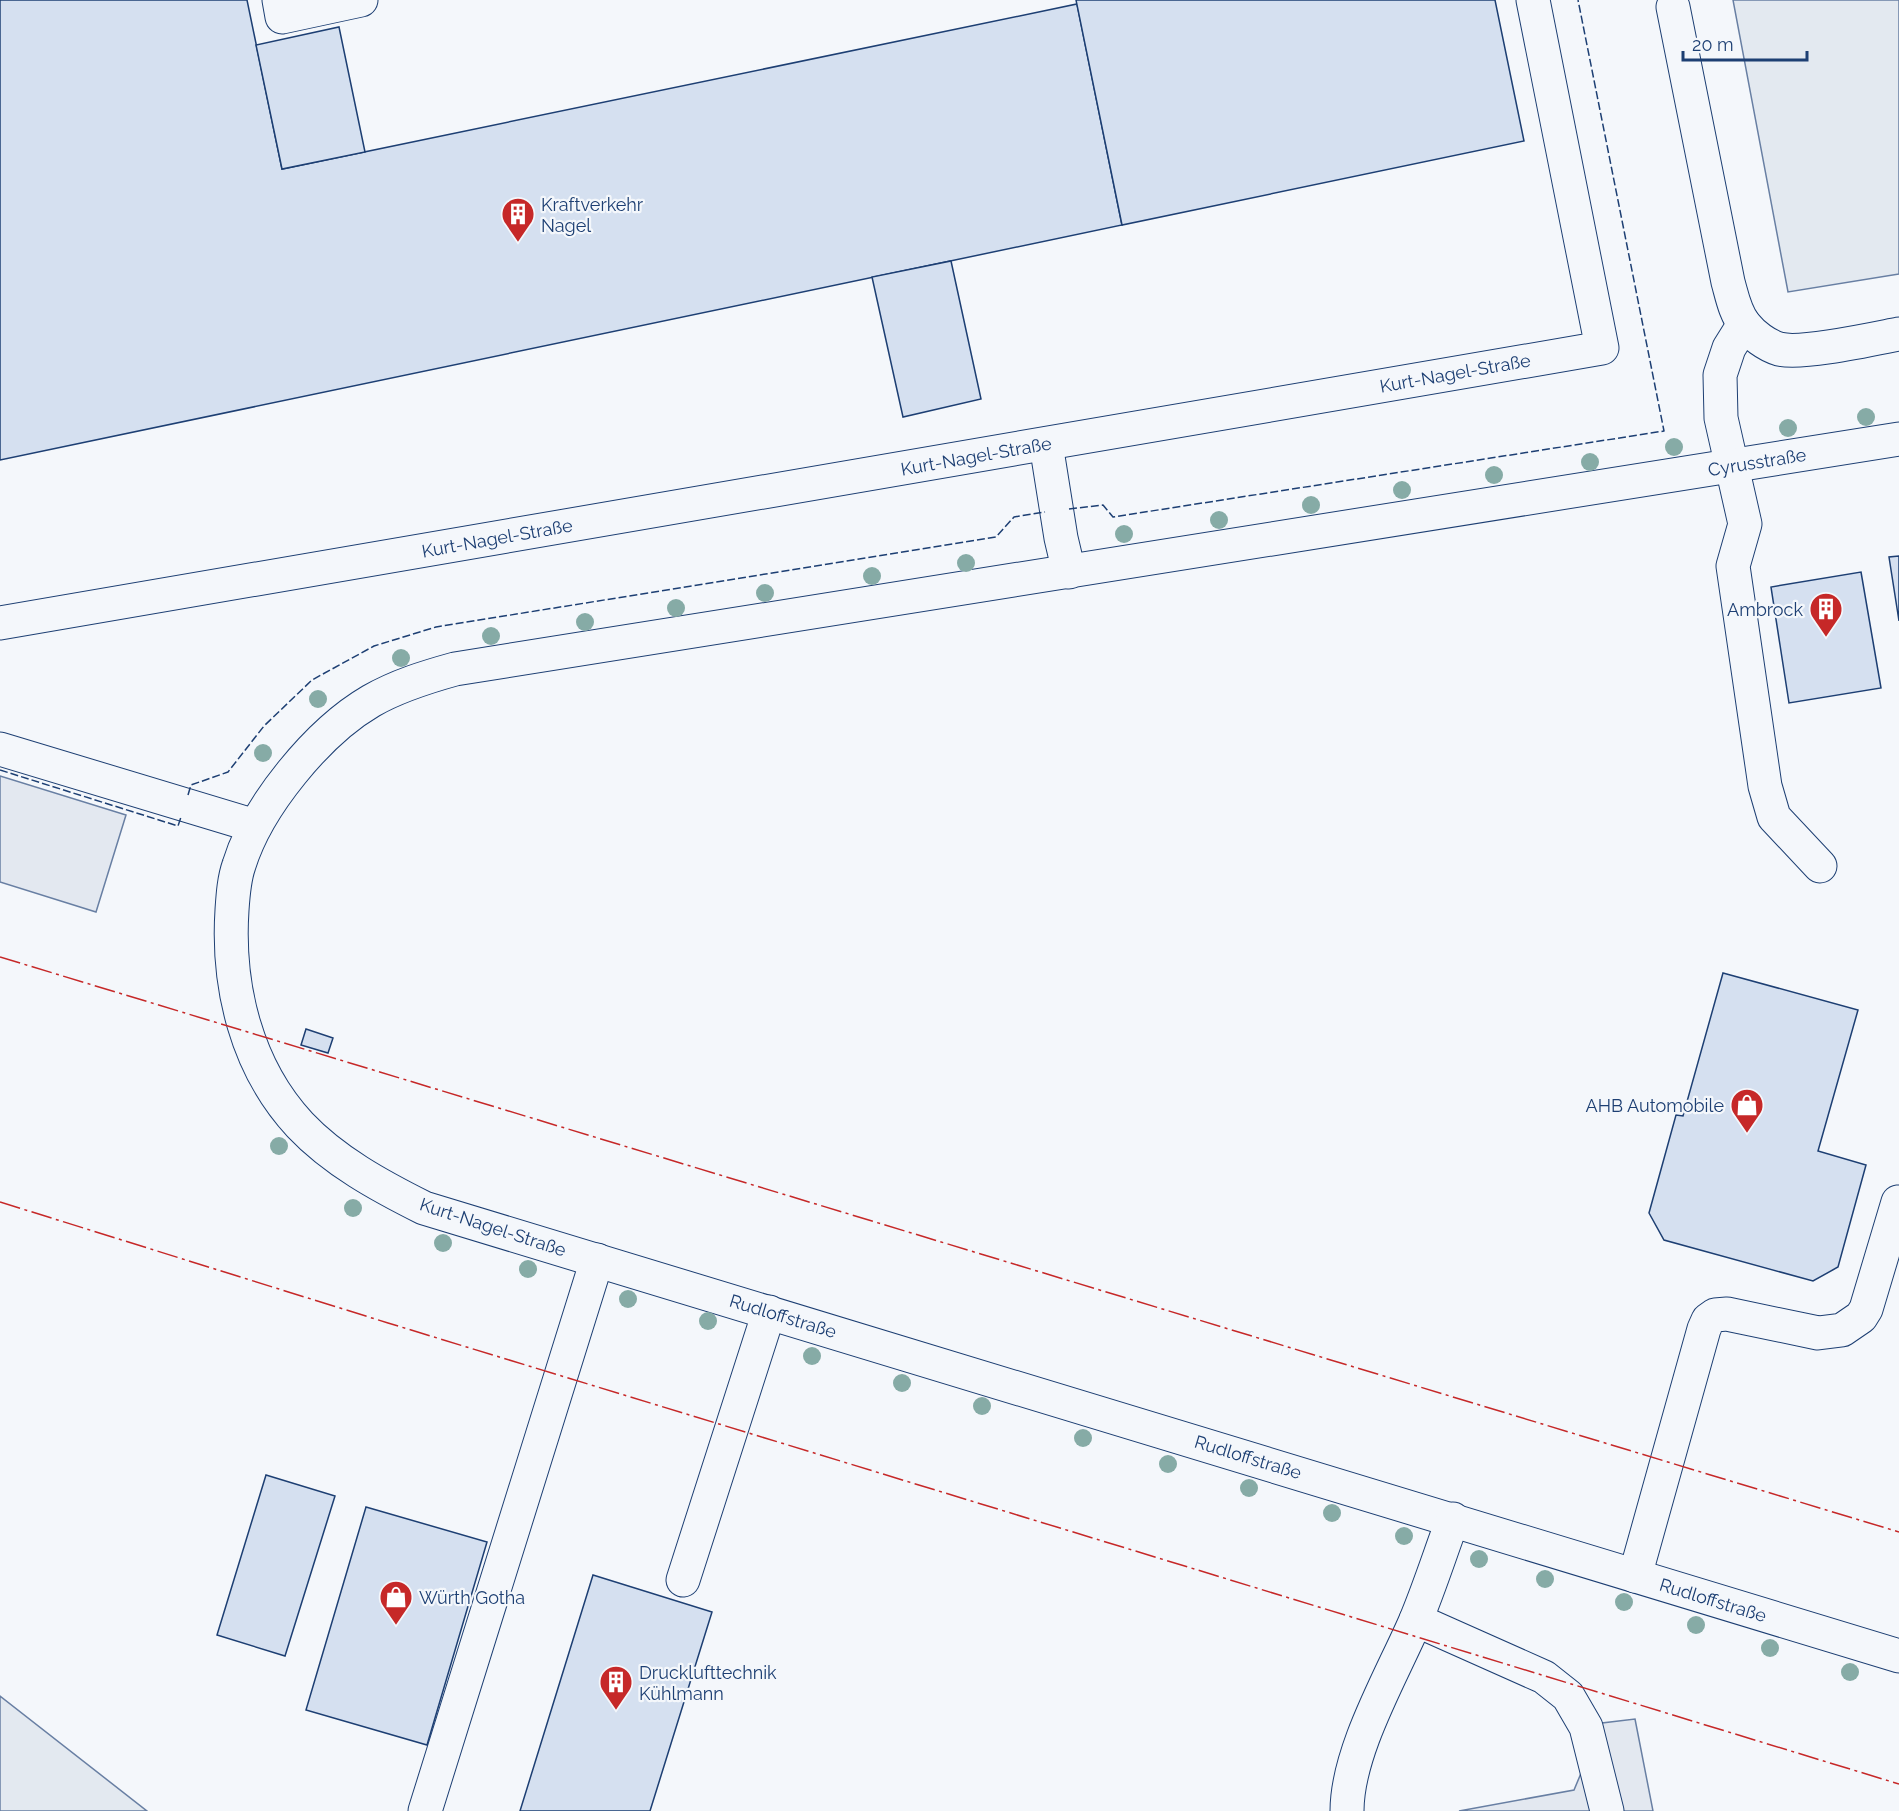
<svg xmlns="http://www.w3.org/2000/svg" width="1899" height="1811" viewBox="0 0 1899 1811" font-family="Raleway,sans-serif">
  <rect width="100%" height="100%" fill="#f4f7fb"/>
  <g fill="#e3e9f0" stroke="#687fa3" stroke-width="1.5">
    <polygon points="1733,0 1899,0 1899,274 1788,292"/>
    <polygon points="0,1696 147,1811 0,1811"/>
  </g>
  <g fill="#e3e8f0" stroke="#687fa3" stroke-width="1.5">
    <polygon points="0,776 126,815 96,912 0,882"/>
    <polygon points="1635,1719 1653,1811 1459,1811 1574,1790 1602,1723"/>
  </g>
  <g fill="#d5e0f0" stroke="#1d3f73" stroke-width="1.5">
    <polygon points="0,0 247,0 282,169 1077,4 1122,225 0,460"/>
    <polygon points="1076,0 1495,0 1524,141 1122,225"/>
    <polygon points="339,27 365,152 282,169 256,45"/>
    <polygon points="951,261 981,399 903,417 872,277"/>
    <polygon points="1899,556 1899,621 1889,557"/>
    <polygon points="1861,572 1881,688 1789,703 1771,587"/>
    <polygon points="1723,973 1858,1010 1818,1151 1866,1165 1838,1267 1813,1281 1664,1240 1649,1213 1676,1115 1683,1116"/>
    <polygon points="306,1029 333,1038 328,1053 301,1045"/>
    <polygon points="266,1475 335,1496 285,1656 217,1635"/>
    <polygon points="366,1507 487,1542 427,1745 306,1710"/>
    <polygon points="593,1575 712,1612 650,1811 520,1811"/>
  </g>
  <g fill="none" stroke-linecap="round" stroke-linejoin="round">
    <g stroke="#1d3f73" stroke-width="35">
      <g id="minor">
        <polyline points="279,0 282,17 361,0"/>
        <path d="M1673 7 1728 282C1732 296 1735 313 1745 325 1753 335 1766 345 1779 349 1801 355 1873 339 1899 334"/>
        <polyline points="1744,324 1729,348 1720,375 1721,418 1745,524 1733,566 1765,786 1774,817 1820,866"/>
        <path d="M1899 439 455 669C426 677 397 686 371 701 318 732 257 806 239 865 234 879 233 895 232 910 227 986 246 1067 300 1125 334 1161 380 1186 424 1208L1899 1656"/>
        <polyline points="1046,444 1061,538 1069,572"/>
        <polyline points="0,623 1602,348 1533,0"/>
        <polyline points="0,749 255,826"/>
        <polyline points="1635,1576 1704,1329 1708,1320 1715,1315 1727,1314 1818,1333 1842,1330 1861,1317 1866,1309 1898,1202"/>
        <polyline points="683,1580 769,1312"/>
        <polyline points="1416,1620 1544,1677 1568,1696 1586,1727 1607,1811"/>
        <polyline points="425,1811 597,1260"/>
        <path d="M1347 1811C1347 1752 1391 1677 1415 1622 1429 1589 1440 1554 1453 1519"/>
      </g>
    </g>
    <use href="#minor" stroke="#f4f7fb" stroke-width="33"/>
    <g stroke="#1d3f73" stroke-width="1.5" stroke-dasharray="8 3" stroke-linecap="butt">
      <polyline points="1069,509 1103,505 1113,517 1664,431 1578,0"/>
      <polyline points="0,770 178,826 181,817"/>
      <polyline points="188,795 191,785 228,772 264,726 312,680 374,646 436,627 996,537 1014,517 1045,512"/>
    </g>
    <g stroke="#c62828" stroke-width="1.5" stroke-dasharray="21 4.5 3 4.5" stroke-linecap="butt">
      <polyline points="0,957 1899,1532"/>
      <polyline points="0,1202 388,1323 1899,1784"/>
    </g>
  </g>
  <g fill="#86aba6">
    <circle cx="1866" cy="417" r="9"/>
    <circle cx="1788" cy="428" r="9"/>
    <circle cx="1674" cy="447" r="9"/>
    <circle cx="1590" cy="462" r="9"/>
    <circle cx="1494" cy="475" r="9"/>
    <circle cx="1402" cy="490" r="9"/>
    <circle cx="1311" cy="505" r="9"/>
    <circle cx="1219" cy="520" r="9"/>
    <circle cx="1124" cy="534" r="9"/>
    <circle cx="966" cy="563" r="9"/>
    <circle cx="872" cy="576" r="9"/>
    <circle cx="765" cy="593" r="9"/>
    <circle cx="676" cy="608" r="9"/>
    <circle cx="585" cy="622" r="9"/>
    <circle cx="491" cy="636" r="9"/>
    <circle cx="401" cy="658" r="9"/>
    <circle cx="318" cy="699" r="9"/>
    <circle cx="263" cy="753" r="9"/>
    <circle cx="279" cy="1146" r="9"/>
    <circle cx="353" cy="1208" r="9"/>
    <circle cx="443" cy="1243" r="9"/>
    <circle cx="528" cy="1269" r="9"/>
    <circle cx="628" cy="1299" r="9"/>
    <circle cx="708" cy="1321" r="9"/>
    <circle cx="812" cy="1356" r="9"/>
    <circle cx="902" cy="1383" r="9"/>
    <circle cx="982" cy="1406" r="9"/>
    <circle cx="1083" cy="1438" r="9"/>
    <circle cx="1168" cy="1464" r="9"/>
    <circle cx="1249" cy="1488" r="9"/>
    <circle cx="1332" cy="1513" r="9"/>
    <circle cx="1404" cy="1536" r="9"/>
    <circle cx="1479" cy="1559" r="9"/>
    <circle cx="1545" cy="1579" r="9"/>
    <circle cx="1624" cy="1602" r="9"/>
    <circle cx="1696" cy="1625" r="9"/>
    <circle cx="1770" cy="1648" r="9"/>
    <circle cx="1850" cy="1672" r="9"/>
  </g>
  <defs>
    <g id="building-pin" transform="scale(1.725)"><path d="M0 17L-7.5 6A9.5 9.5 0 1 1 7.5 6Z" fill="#c62828" stroke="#f4f7fb"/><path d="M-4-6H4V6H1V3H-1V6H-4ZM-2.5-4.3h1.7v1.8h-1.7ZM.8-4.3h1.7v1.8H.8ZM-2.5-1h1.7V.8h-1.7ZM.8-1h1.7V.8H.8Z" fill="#fff"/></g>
    <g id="shop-pin" transform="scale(1.725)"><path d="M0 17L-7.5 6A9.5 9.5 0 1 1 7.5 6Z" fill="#c62828" stroke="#f4f7fb"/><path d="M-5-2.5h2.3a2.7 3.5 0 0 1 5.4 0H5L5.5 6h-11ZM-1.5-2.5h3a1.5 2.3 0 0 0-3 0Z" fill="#fff"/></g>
  </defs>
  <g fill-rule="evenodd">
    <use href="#building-pin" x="518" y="214"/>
    <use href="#building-pin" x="1826" y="609"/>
    <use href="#shop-pin" x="1747" y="1105"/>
    <use href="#shop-pin" x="396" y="1597"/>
    <use href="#building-pin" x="616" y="1682"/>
  </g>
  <g text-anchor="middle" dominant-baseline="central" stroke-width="4.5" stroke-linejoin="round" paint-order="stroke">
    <g font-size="18" fill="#1d3f73" stroke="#f4f7fb" text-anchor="start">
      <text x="541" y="204">Kraftverkehr<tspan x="541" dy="21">Nagel</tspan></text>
      <text x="1803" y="609" text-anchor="end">Ambrock</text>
      <text x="1724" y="1105" text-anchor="end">AHB Automobile</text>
      <text x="419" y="1597">Würth Gotha</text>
      <text x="639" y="1672">Drucklufttechnik<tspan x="639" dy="21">Kühlmann</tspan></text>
    </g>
    <g font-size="18" fill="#1d3f73" stroke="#f4f7fb">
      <text transform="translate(1455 373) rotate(-10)">Kurt-Nagel-Straße</text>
      <text transform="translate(976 456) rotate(-10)">Kurt-Nagel-Straße</text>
      <text transform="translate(1757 462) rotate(-9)">Cyrusstraße</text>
      <text transform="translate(497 538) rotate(-10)">Kurt-Nagel-Straße</text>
      <text transform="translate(493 1227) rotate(18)">Kurt-Nagel-Straße</text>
      <text transform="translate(783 1316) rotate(17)">Rudloffstraße</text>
      <text transform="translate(1248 1457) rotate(17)">Rudloffstraße</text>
      <text transform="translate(1713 1600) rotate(17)">Rudloffstraße</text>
    </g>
  </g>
  <path d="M1683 51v9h124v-9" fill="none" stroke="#1d3f73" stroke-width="3"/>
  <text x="1692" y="51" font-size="18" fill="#1d3f73" stroke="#f4f7fb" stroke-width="4.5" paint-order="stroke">20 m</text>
</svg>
